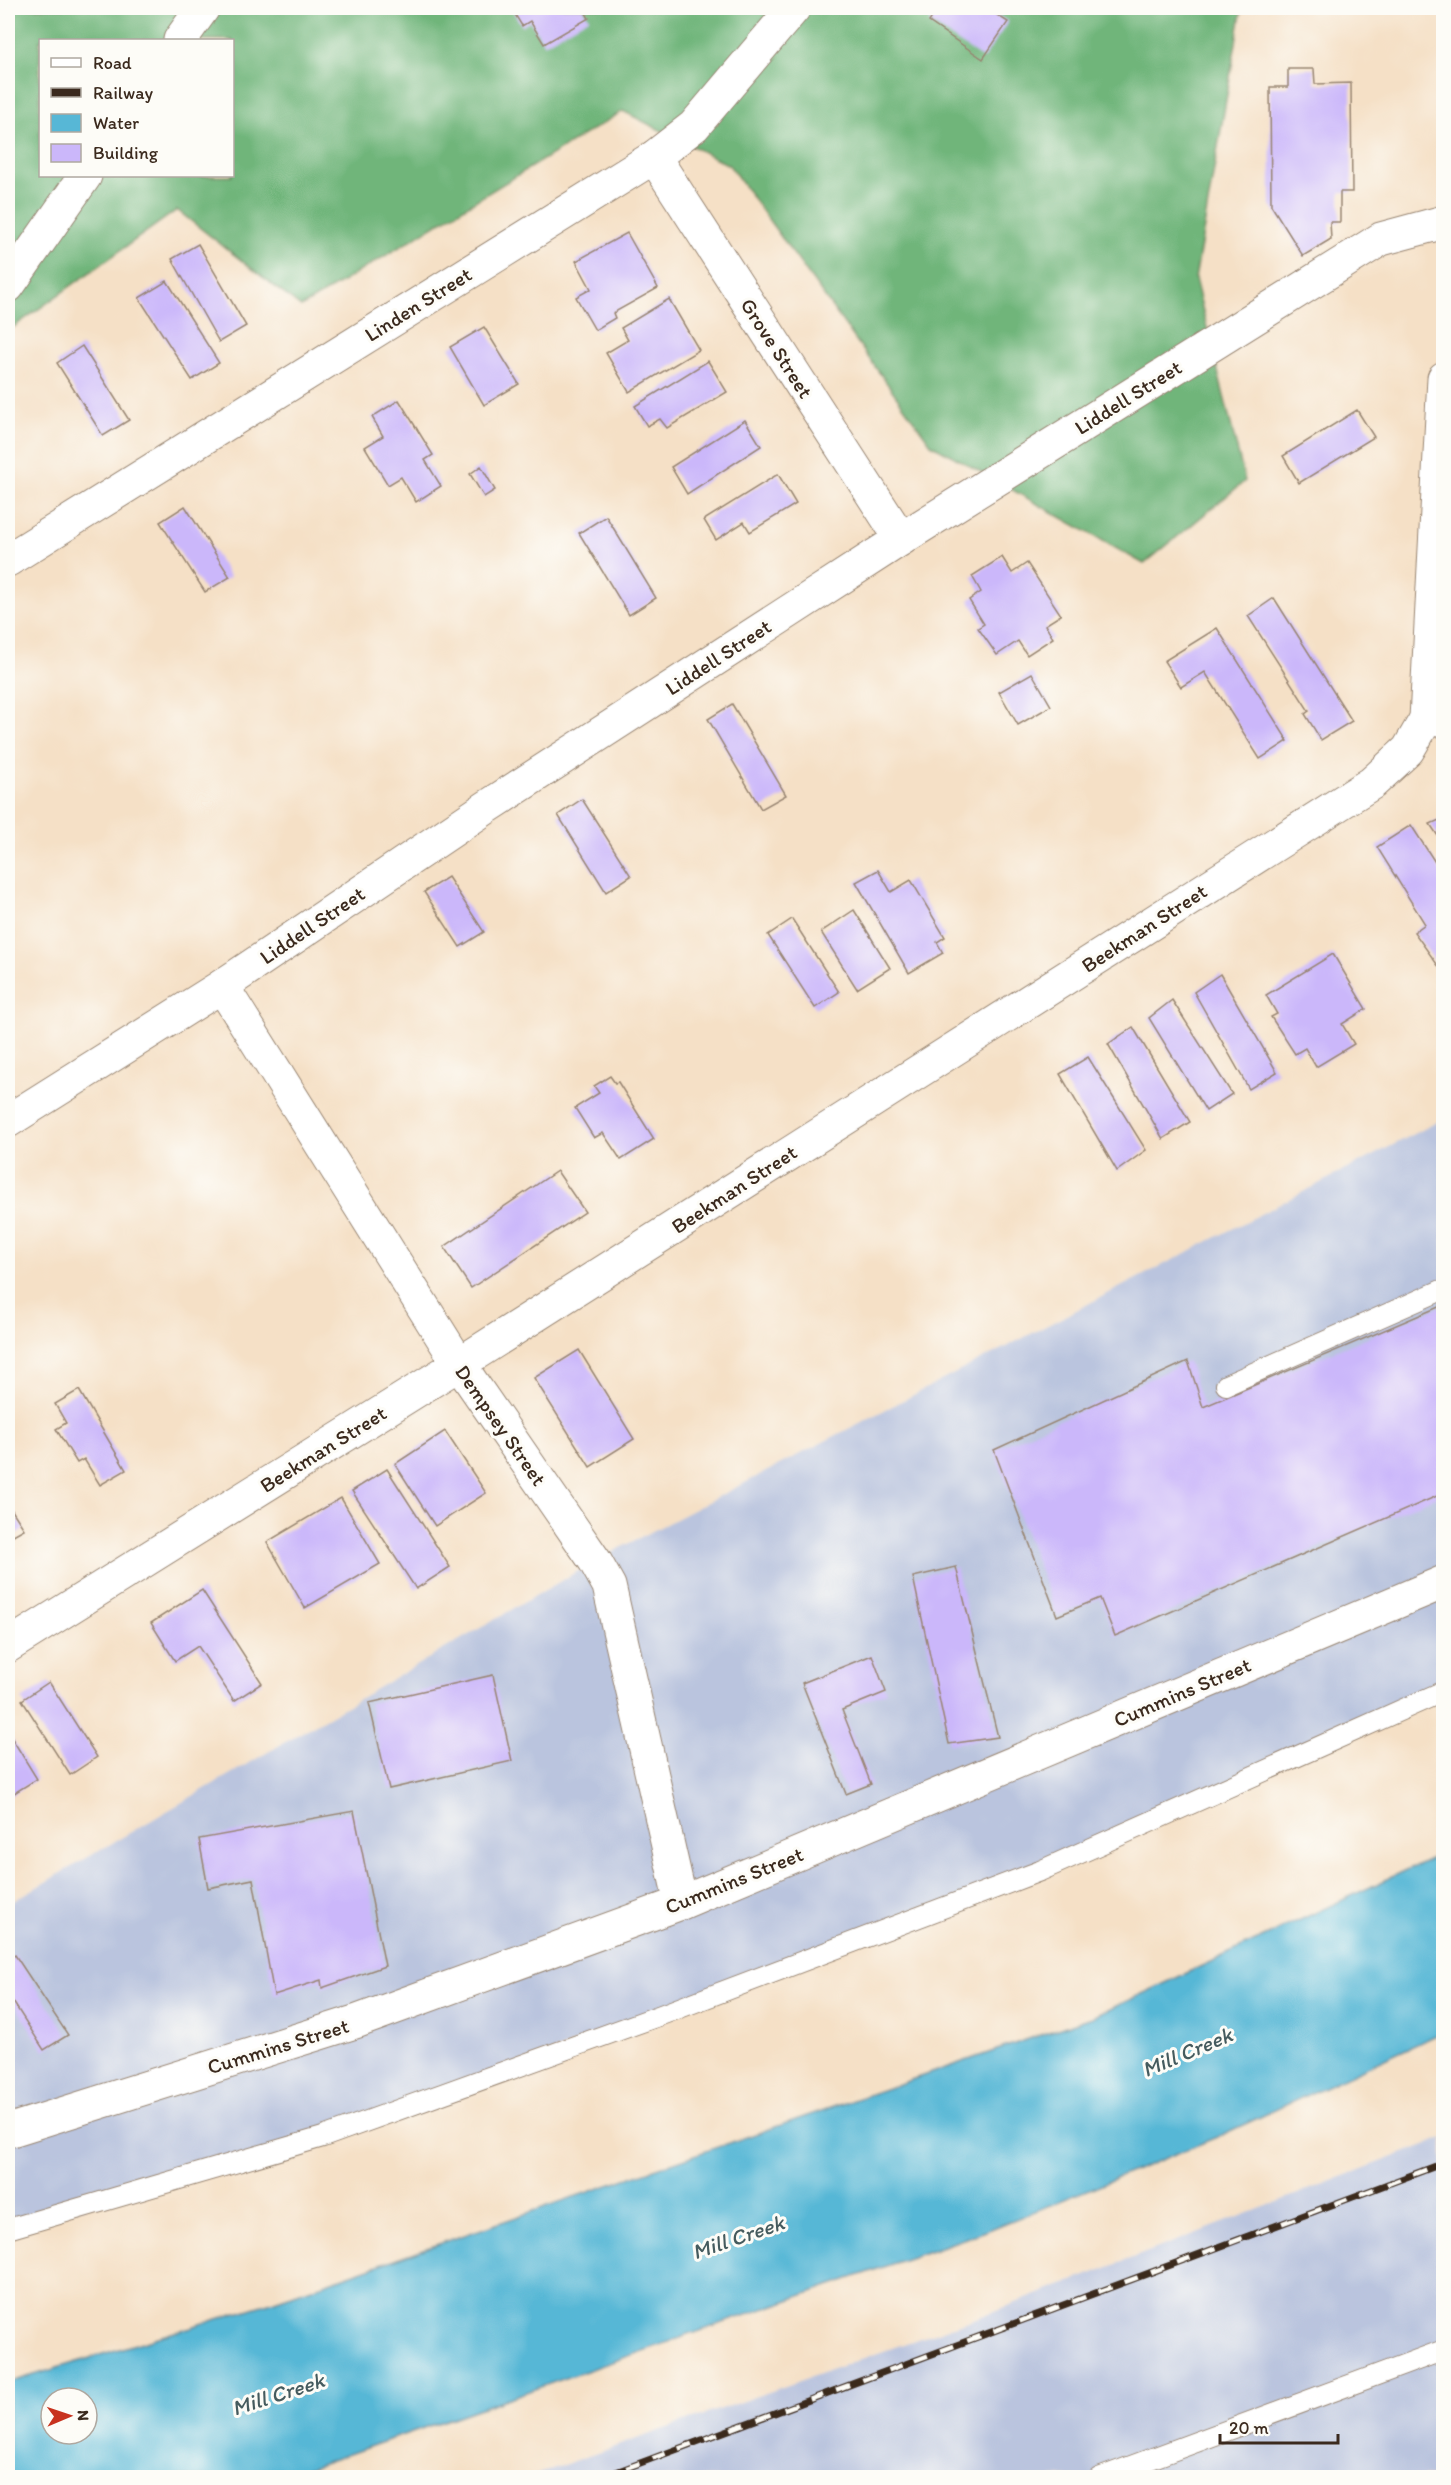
<svg xmlns="http://www.w3.org/2000/svg" width="1451" height="2485" viewBox="0 0 1451 2485" font-family="Itim,sans-serif">
  <rect width="100%" height="100%" fill="#fdfcf7"/>
  <filter id="ink" filterUnits="userSpaceOnUse"><feTurbulence type="fractalNoise" baseFrequency=".0167" numOctaves="2"/><feDisplacementMap in="SourceGraphic" scale="12" xChannelSelector="R" yChannelSelector="G"/><feConvolveMatrix kernelMatrix="1 2 1 2 8 2 1 2 1" color-interpolation-filters="sRGB"/></filter>
  <filter id="wash" filterUnits="userSpaceOnUse"><feTurbulence type="fractalNoise" baseFrequency=".008" numOctaves="4" result="noise"/><feDisplacementMap in="SourceGraphic" scale="24" xChannelSelector="R" yChannelSelector="G"/><feGaussianBlur stdDeviation="1.35" result="paint"/><feColorMatrix in="noise" values="0 0 0 0 0 0 0 0 0 0 0 0 0 0 0 0 0 1.4 0 .05"/><feComposite in="paint" operator="in"/></filter>
  <g filter="url(#wash)">
    <rect width="100%" height="100%" fill="#f5e0c6"/>
    <g fill="#bac4de">
      <polygon points="1443,1119 1443,1691 1040,1871 323,2137 8,2229 8,1904 595,1561"/>
      <polygon points="1443,2138 1443,2477 527,2478 982,2316"/>
    </g>
    <path fill="#6fb57a" stroke="#55704c" stroke-width="1.5" fill-rule="evenodd" d="M8 8H1242L1195 279 1245 481 1144 564 931 444 729 165 623 111 301 307 177 210 8 331ZM40 40H232V176H40Z"/>
    <path fill="#57b7d6" stroke="#49707a" stroke-width="1.5" fill-rule="evenodd" d="M1443 1853V2032L1217 2137 986 2231 283 2477H8V2383L263 2305 1095 2016ZM51 2398H87V2434H51Z"/>
    <g id="blocks">
      <g fill="#cbb7fa">
        <polygon points="511,8 583,8 589,18 544,44 530,21 522,26"/>
        <polygon points="932,8 986,8 1008,22 983,59 929,22 936,11"/>
        <polygon points="1288,69 1314,69 1315,84 1351,83 1352,192 1340,192 1340,222 1330,222 1331,239 1303,256 1271,205 1270,87 1288,87"/>
        <polygon points="627,233 658,288 613,313 615,318 595,330 576,297 591,289 576,261"/>
        <polygon points="198,244 246,326 219,342 172,259"/>
        <polygon points="167,281 219,363 192,380 139,298"/>
        <polygon points="669,299 699,350 629,392 606,353 628,340 621,328"/>
        <polygon points="484,327 519,384 484,405 450,347"/>
        <polygon points="82,346 129,420 103,436 57,363"/>
        <polygon points="708,361 727,392 667,428 660,419 647,426 635,406"/>
        <polygon points="399,400 433,455 425,460 441,486 416,502 401,477 388,485 365,447 383,436 372,417"/>
        <polygon points="1357,410 1374,437 1299,483 1283,456"/>
        <polygon points="745,420 761,446 687,494 671,467"/>
        <polygon points="481,466 495,490 484,497 470,474"/>
        <polygon points="778,474 796,504 750,532 744,522 716,540 704,520"/>
        <polygon points="185,506 230,577 205,592 160,522"/>
        <polygon points="606,516 656,598 629,615 579,533"/>
        <polygon points="1002,557 1012,573 1027,563 1061,615 1045,625 1053,638 1027,655 1018,641 997,655 978,628 984,624 969,600 981,592 972,576"/>
        <polygon points="1274,598 1352,721 1321,740 1305,714 1309,711 1248,616"/>
        <polygon points="1217,628 1288,741 1260,759 1205,672 1181,687 1164,661"/>
        <polygon points="1032,673 1051,706 1018,725 999,692"/>
        <polygon points="732,704 786,795 761,809 708,719"/>
        <polygon points="582,799 631,876 606,892 558,815"/>
        <polygon points="1444,818 1444,845 1430,824"/>
        <polygon points="1411,825 1444,876 1444,974 1414,932 1425,924 1377,847"/>
        <polygon points="878,870 891,892 911,880 945,937 937,942 943,953 909,973 856,882"/>
        <polygon points="448,877 484,932 460,947 424,892"/>
        <polygon points="854,910 890,968 857,989 821,932"/>
        <polygon points="792,919 839,992 815,1008 768,935"/>
        <polygon points="1333,954 1366,1009 1342,1024 1354,1044 1316,1067 1305,1048 1295,1054 1271,1017 1277,1014 1266,995"/>
        <polygon points="1220,974 1277,1072 1249,1089 1194,992"/>
        <polygon points="1172,1000 1232,1094 1206,1111 1149,1018"/>
        <polygon points="1133,1027 1190,1122 1163,1139 1108,1044"/>
        <polygon points="1088,1057 1146,1150 1117,1171 1060,1074"/>
        <polygon points="610,1076 615,1083 618,1082 654,1139 621,1160 603,1133 594,1138 575,1108 599,1093 594,1086"/>
        <polygon points="557,1171 585,1212 471,1288 444,1247"/>
        <polygon points="1441,1306 1444,1311 1444,1493 1115,1636 1100,1598 1057,1616 994,1450 1188,1361 1203,1407"/>
        <polygon points="579,1350 634,1439 590,1467 534,1378"/>
        <polygon points="79,1390 126,1470 100,1485 84,1459 77,1463 56,1429 66,1423 55,1404"/>
        <polygon points="445,1431 486,1493 435,1526 395,1464"/>
        <polygon points="387,1469 450,1567 416,1589 352,1491"/>
        <polygon points="341,1498 380,1564 305,1608 267,1542"/>
        <polygon points="8,1504 24,1529 8,1538"/>
        <polygon points="956,1567 998,1737 949,1744 913,1577"/>
        <polygon points="202,1590 262,1683 234,1701 198,1646 175,1661 151,1623"/>
        <polygon points="872,1655 886,1692 842,1710 871,1784 846,1794 802,1683"/>
        <polygon points="493,1675 512,1761 389,1789 369,1703"/>
        <polygon points="49,1682 97,1757 70,1775 22,1700"/>
        <polygon points="8,1732 37,1779 8,1797"/>
        <polygon points="354,1811 385,1966 322,1988 321,1980 274,1995 253,1879 208,1888 199,1839"/>
        <polygon points="15,1955 68,2035 44,2050 8,1994 8,1960"/>
      </g>
    </g>
  </g>
  <g filter="url(#ink)">
    <use href="#blocks" fill-opacity="0" stroke="#988572" stroke-width="1.5"/>
    <g fill="none" stroke-linecap="round" stroke-linejoin="round">
      <g stroke="#988572" stroke-width="22">
        <g id="service">
          <polyline points="1226,1385 1444,1289"/>
          <polyline points="8,2229 323,2137 661,2015 1040,1871 1444,1691"/>
          <polyline points="1099,2478 1444,2350"/>
        </g>
      </g>
      <g stroke="#988572" stroke-width="35">
        <g id="minor">
          <polyline points="180,40 203,8"/>
          <polyline points="654,157 901,539"/>
          <polyline points="8,286 85,176"/>
          <polyline points="8,560 654,157 694,126 794,8"/>
          <polyline points="222,986 459,1364 595,1561 609,1586 681,1903"/>
          <polyline points="8,1121 222,986 487,807 901,539 1381,239 1444,222"/>
          <polyline points="8,2131 358,2021 681,1903 1444,1582"/>
        </g>
      </g>
      <g stroke="#988572" stroke-width="35">
        <polyline id="tertiary" points="1426,719 1444,378"/>
      </g>
      <g stroke="#988572" stroke-width="35">
        <polyline id="secondary" points="8,1646 459,1364 1372,783 1408,750 1426,719 1444,720"/>
      </g>
      <use href="#service" stroke="#fff" stroke-width="20"/>
      <use href="#minor" stroke="#fff" stroke-width="33"/>
      <use href="#tertiary" stroke="#fff" stroke-width="33"/>
      <use href="#secondary" stroke="#fff" stroke-width="33"/>
      <g stroke="#3b2a1e" stroke-width="7">
        <polyline id="rail" points="600,2478 1444,2163"/>
      </g>
      <use href="#rail" stroke="#fdfcf7" stroke-width="4.5" stroke-dasharray="14" stroke-linecap="butt"/>
    </g>
  </g>
  <g text-anchor="middle" dominant-baseline="central" stroke-width="6" stroke-linejoin="round" paint-order="stroke">
    <g font-size="21" fill="#3b2a1e" stroke="#fdfcf7">
      <text transform="translate(418 304) rotate(-32)">Linden Street</text>
      <text transform="translate(777 348) rotate(57)">Grove Street</text>
      <text transform="translate(1128 397) rotate(-32)">Liddell Street</text>
      <text transform="translate(718 657) rotate(-33)">Liddell Street</text>
      <text transform="translate(312 925) rotate(-34)">Liddell Street</text>
      <text transform="translate(1144 928) rotate(-33)">Beekman Street</text>
      <text transform="translate(734 1189) rotate(-33)">Beekman Street</text>
      <text transform="translate(501 1425) rotate(55)">Dempsey Street</text>
      <text transform="translate(323 1449) rotate(-32)">Beekman Street</text>
      <text transform="translate(1182 1692) rotate(-23)">Cummins Street</text>
      <text transform="translate(734 1880) rotate(-22)">Cummins Street</text>
      <text transform="translate(278 2046) rotate(-17)">Cummins Street</text>
    </g>
    <g font-size="22" font-style="italic" fill="#455b5e" stroke="#fdfcf7">
      <text transform="translate(1187 2052) rotate(-23)">Mill Creek</text>
      <text transform="translate(738 2237) rotate(-19)">Mill Creek</text>
      <text transform="translate(278 2394) rotate(-18)">Mill Creek</text>
    </g>
  </g>
  <rect width="1451" height="2485" fill="none" stroke="#fdfcf7" stroke-width="30"/>
  <rect x="39" y="39" width="195" height="138" fill="#fdfcf7" stroke="#afa8a0" stroke-width="1.5"/>
  <rect x="51" y="58" width="30" height="9" fill="#ffffff" stroke="#afa8a0" stroke-width="1.5"/>
  <text x="93" y="69" font-size="18" fill="#3b2a1e">Road</text>
  <rect x="51" y="88" width="30" height="9" fill="#3b2a1e" stroke="#afa8a0" stroke-width="1.5"/>
  <text x="93" y="99" font-size="18" fill="#3b2a1e">Railway</text>
  <rect x="51" y="114" width="30" height="18" fill="#57b7d6" stroke="#afa8a0" stroke-width="1.5"/>
  <text x="93" y="129" font-size="18" fill="#3b2a1e">Water</text>
  <rect x="51" y="144" width="30" height="18" fill="#cbb7fa" stroke="#afa8a0" stroke-width="1.5"/>
  <text x="93" y="159" font-size="18" fill="#3b2a1e">Building</text>
  <g transform="translate(69 2416) rotate(88)"><circle r="28" fill="#fdfcf7" stroke="#afa8a0" stroke-width="1.5"/>
  <path d="M0-4.5L10 22L0 15L-10 22Z" fill="#c8321e"/>
  <text y="-9" font-size="16" font-weight="bold" text-anchor="middle" fill="#3b2a1e">N</text>
  </g>
  <path d="M1220 2434v9h118v-9" fill="none" stroke="#3b2a1e" stroke-width="3"/>
  <text x="1229" y="2434" font-size="18" fill="#3b2a1e" stroke="#fdfcf7" stroke-width="4.5" paint-order="stroke">20 m</text>
</svg>
